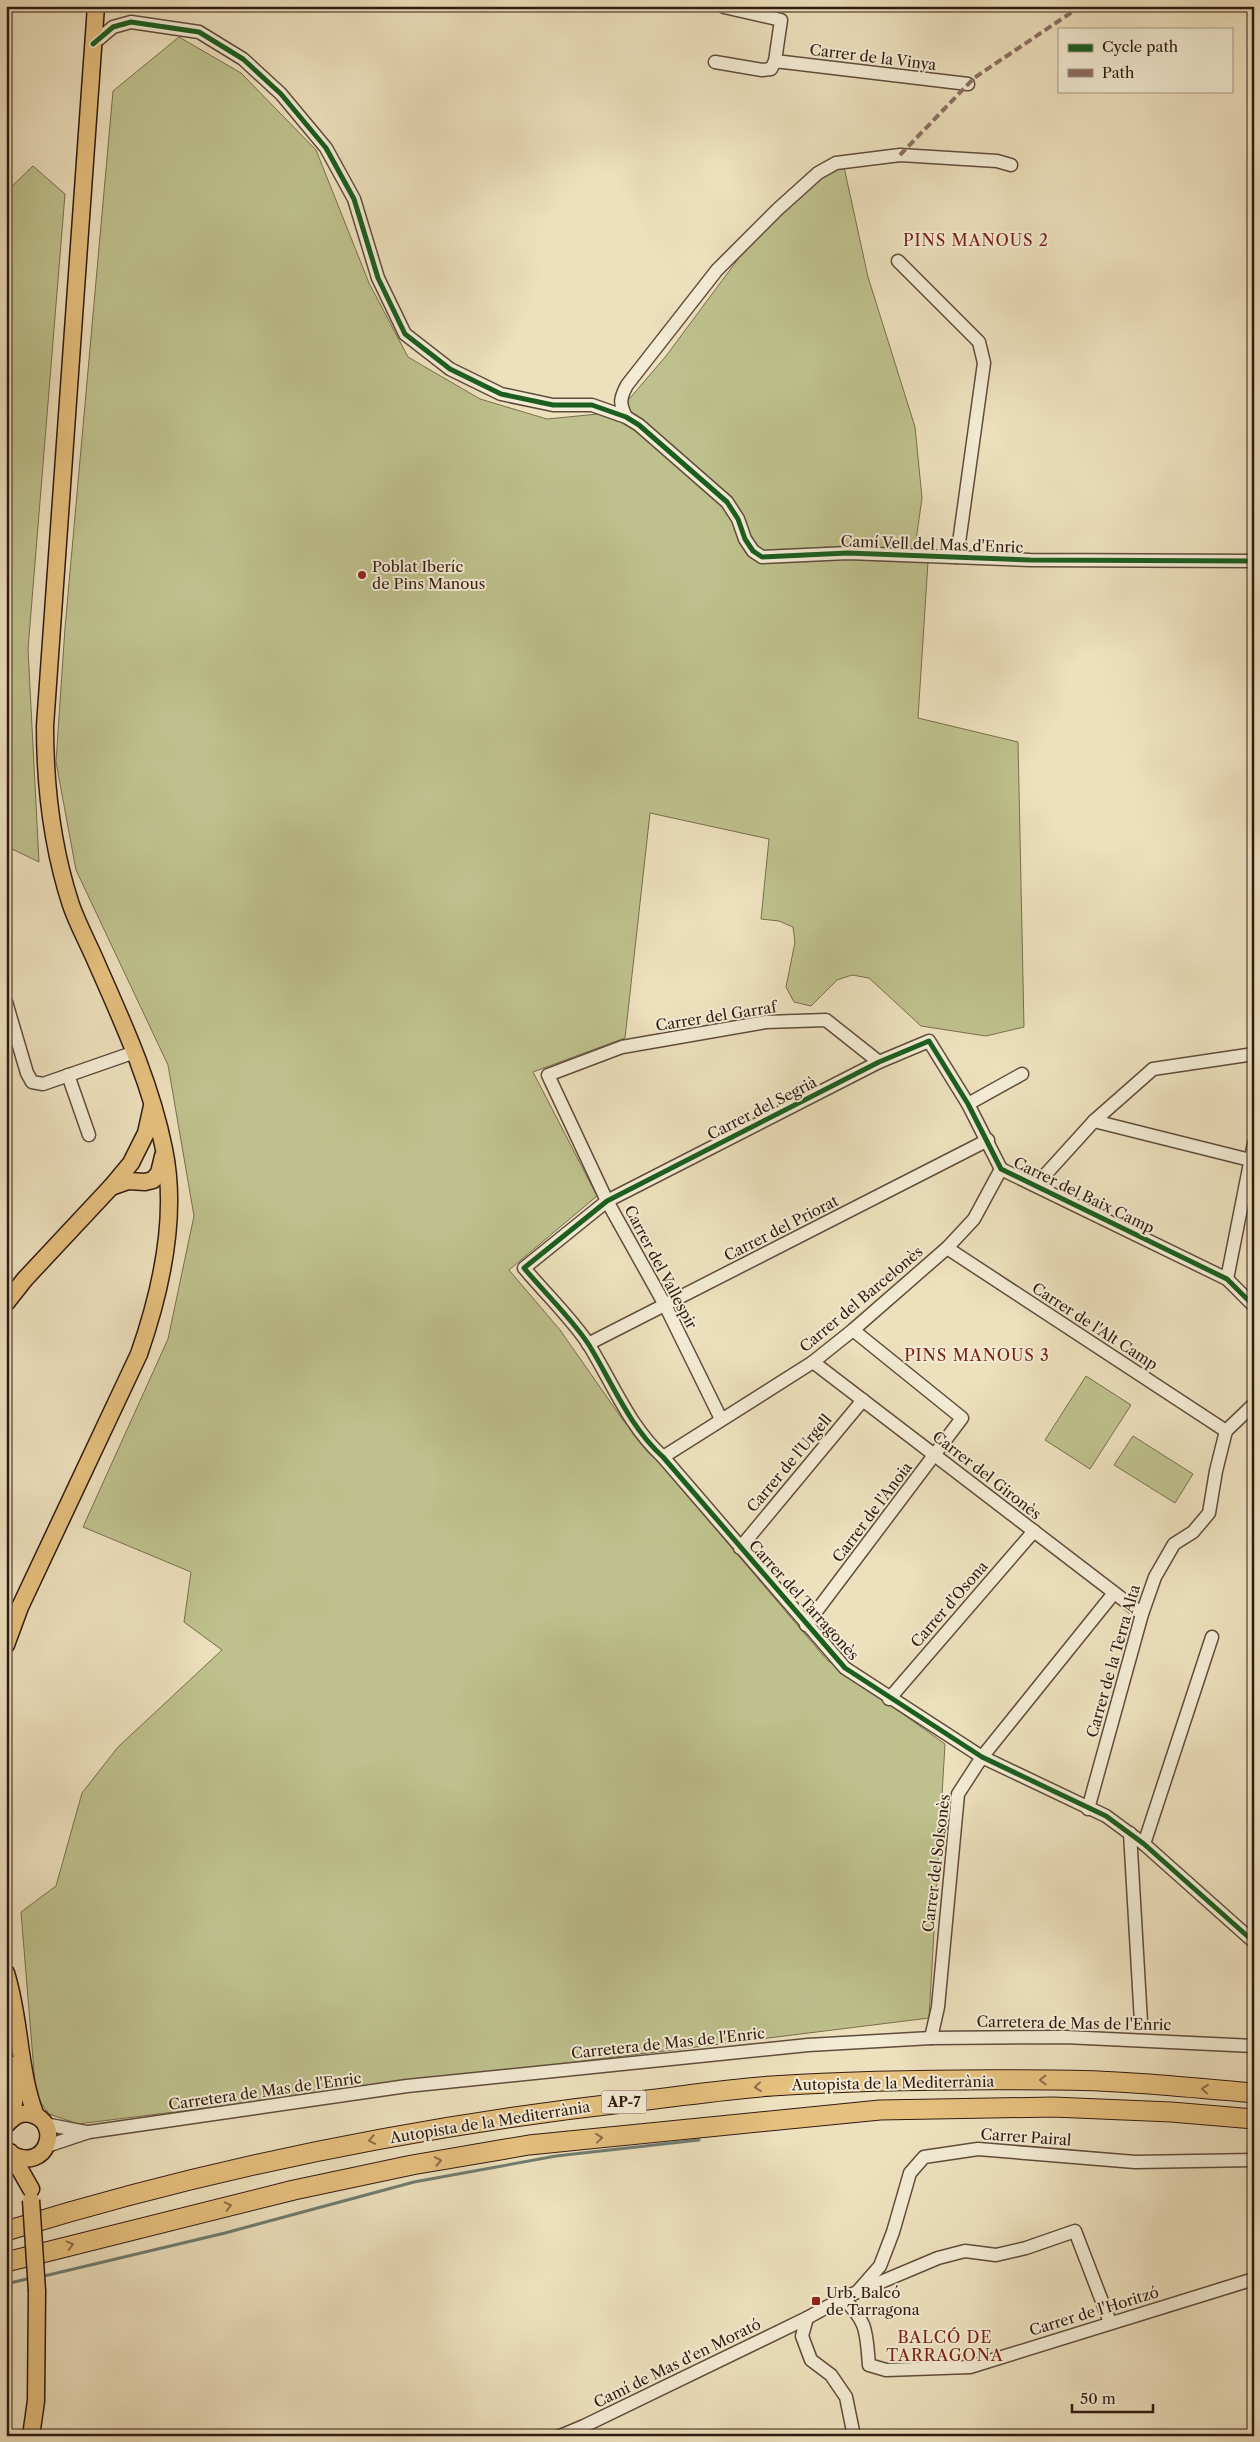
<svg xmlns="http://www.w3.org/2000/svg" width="1260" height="2442" viewBox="0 0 1260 2442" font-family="'Libre Caslon Text',serif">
  <rect width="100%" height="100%" fill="#ede0bd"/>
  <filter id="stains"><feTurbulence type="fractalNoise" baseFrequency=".004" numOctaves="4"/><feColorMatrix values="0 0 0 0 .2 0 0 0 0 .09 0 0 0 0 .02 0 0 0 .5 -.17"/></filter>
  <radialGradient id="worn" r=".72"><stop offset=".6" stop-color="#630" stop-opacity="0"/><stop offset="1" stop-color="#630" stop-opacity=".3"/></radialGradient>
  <g fill="#bec18d" stroke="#786e4f">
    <polygon points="179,37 241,73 316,150 369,283 408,357 480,399 547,419 618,412 666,356 744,251 818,179 831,170 844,167 868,277 915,427 922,498 913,562 928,562 918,718 1018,742 1024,1027 986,1036 921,1026 869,978 852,975 837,980 811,1006 794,1002 786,987 795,942 793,927 779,921 761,919 769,839 650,813 625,1038 533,1072 597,1196 509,1270 560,1330 623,1420 827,1660 945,1744 929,2018 78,2124 49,2114 36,2096 21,1912 56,1886 82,1793 118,1747 222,1650 184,1622 191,1572 83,1527 168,1339 194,1216 168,1065 76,870 56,762 65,628 113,91"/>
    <polygon points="33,166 65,194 28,649 39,862 6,846 6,192"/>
    <polygon points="1086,1376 1131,1405 1090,1469 1045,1440"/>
    <polygon points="1133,1436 1193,1474 1175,1503 1114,1465"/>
  </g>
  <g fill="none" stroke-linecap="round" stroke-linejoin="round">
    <g stroke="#6f7c70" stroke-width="3">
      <polyline points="40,2277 225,2233 414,2182 556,2156 699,2140"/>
      <polyline points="6,2284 31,2278"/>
    </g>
    <g stroke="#604c3c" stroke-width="15">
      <g id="minor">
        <polyline points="724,7 781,20 775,61"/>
        <polyline points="93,44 113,27 131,22 199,32 243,59 281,94 326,148 354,199 378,278 405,334 450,369 501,394 553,405 592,405 626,417 639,425 727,502 738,519 745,539 753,551 762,557 848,553 1030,560 1254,561"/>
        <polyline points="715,62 762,70 771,69 775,61 968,84"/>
        <polyline points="898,261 979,342 984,363 957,557"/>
        <path d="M626 417C619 403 620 398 627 385L717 270 778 209 818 173 836 163 900 155 997 161 1011 165"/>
        <polyline points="6,1002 27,1073 32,1082 43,1084 135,1052"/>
        <polyline points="68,1075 89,1135"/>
        <polyline points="968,1104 1022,1074"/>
        <polyline points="1094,1121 1250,1160"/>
        <polyline points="1036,1185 1094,1121 1153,1069 1254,1054"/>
        <polyline points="947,1248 1226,1431"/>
        <polyline points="1227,1279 1254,1143"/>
        <path d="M1254 1306 1227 1279 1001 1169 968 1104 929 1041 879 1062 607 1201 524 1268C544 1292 573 1320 589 1345 613 1384 629 1426 663 1457L845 1668 982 1757 1106 1816 1144 1844 1254 1942"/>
        <polyline points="588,1344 988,1140"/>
        <polyline points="813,1362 1142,1614"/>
        <polyline points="721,1419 665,1305 607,1201 548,1075 622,1047 766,1022 826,1020 879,1062"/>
        <polyline points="663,1457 813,1362 853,1330 947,1248 974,1219 1001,1169"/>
        <polyline points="740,1548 863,1400"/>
        <polyline points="806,1625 962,1418 853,1330"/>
        <polyline points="889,1699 1034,1531"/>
        <polyline points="1088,1809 1142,1614 1155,1577 1174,1544 1193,1532 1209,1513 1216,1471 1226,1431 1254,1404"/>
        <polyline points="1130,1833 1141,2022"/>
        <polyline points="1144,1844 1212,1637"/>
        <polyline points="931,2038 938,2007 958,1794 982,1757 1114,1593"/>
        <polyline points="45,2124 86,2132"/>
        <polyline points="47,2146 89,2132 407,2086 808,2045 931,2038 1065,2037 1254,2046"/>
        <polyline points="859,2290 880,2266 893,2232 910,2173 924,2157 978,2149 1135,2162 1254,2160"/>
        <path d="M843 2298C868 2323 866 2331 869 2365L886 2370 970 2367 1254 2279"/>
        <polyline points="807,2318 802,2336 811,2360 831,2375 846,2397 854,2436"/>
        <polyline points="560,2436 584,2426 807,2318 843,2298 938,2258 965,2251 996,2255 1026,2248 1075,2231 1110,2322"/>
      </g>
    </g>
    <g stroke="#311a11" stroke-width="19">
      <g id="major">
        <polyline points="111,1187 128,1181 145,1182 153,1180 159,1173 163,1156"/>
        <polyline points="6,1303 25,1279 111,1187 131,1163 146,1133 152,1106"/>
        <path d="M6 1645 20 1607 139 1354C161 1291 178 1216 164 1149 151 1084 124 1025 97 964 89 945 78 925 71 905 52 847 45 787 45 726L96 6"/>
        <path d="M6 1973C21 2020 18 2070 36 2116"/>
        <polyline points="12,2119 15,2095 12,2065"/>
        <path d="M6 2125C13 2117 20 2112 30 2114 63 2121 48 2174 11 2154"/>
        <polyline points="10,2152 31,2189"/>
        <polyline points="31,2436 36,2401 37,2291"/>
      </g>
    </g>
    <g stroke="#311a11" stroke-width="21">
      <g id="highway">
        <path d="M6 2231C213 2167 424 2125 639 2101 683 2096 728 2089 772 2086 864 2080 958 2079 1051 2080 1119 2080 1187 2087 1254 2093"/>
        <polyline points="6,2262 294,2190 412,2165 529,2145 880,2110 1053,2107 1171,2112 1254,2119"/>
      </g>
    </g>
    <use href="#minor" stroke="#f3ebd4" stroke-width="12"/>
    <use href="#major" stroke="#e6c07e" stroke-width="16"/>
    <use href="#highway" stroke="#e6c07e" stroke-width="19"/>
    <g stroke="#311a11" stroke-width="19" stroke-linecap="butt">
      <polyline id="major-bridge" points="31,2200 37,2291"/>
    </g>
    <use href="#major-bridge" stroke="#e6c07e" stroke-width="16"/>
    <polyline stroke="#8d6e63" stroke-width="4" stroke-dasharray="8 4" stroke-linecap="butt" points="900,155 974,78 1081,6"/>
    <g stroke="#f3ebd4" stroke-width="8">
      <g id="cycleway">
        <polyline points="93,44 113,27 131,22 199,32 243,59 281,94 326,148 354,199 378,278 405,334 450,369 501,394 553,405 592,405 626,417 639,425 727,502 738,519 745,539 753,551 762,557 848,553 1030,560 1254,561"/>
        <path d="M1254 1306 1227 1279 1001 1169 968 1104 929 1041 879 1062 607 1201 524 1268C544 1292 573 1320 589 1345 613 1384 629 1426 663 1457L845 1668 982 1757 1106 1816 1144 1844 1254 1942"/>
      </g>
    </g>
    <use href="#cycleway" stroke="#1b5e20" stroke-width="5"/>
  </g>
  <defs><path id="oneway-chevron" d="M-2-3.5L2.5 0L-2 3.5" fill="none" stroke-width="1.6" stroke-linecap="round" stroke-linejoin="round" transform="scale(1.25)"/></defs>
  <g stroke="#8c6d48">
    <use href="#oneway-chevron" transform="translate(1043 2080) rotate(179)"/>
    <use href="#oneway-chevron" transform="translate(758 2087) rotate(174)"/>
    <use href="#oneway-chevron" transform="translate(1205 2089) rotate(-175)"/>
    <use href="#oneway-chevron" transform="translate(599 2138) rotate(-6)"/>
    <use href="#oneway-chevron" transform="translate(372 2140) rotate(169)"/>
    <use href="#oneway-chevron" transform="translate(438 2161) rotate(-10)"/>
    <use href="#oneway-chevron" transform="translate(228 2206) rotate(-14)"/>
    <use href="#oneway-chevron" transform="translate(70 2245) rotate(-14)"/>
  </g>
  <g fill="#8f2418" stroke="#f3ebd4" stroke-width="2">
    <circle cx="362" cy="575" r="5"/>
    <rect x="811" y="2296" width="10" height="10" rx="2.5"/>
  </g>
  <g text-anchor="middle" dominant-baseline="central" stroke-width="4" stroke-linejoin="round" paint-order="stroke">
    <rect fill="#f3ebd4" stroke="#6b594c" stroke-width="1" x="601.5" y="2090.5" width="45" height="23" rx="4"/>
    <g font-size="14" font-weight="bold" fill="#311a11">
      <text x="624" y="2102">AP-7</text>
    </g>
    <g font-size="15" fill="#311a11" stroke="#f3ebd4">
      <text transform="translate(873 57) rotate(7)">Carrer de la Vinya</text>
      <text transform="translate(932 544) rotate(2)">Camí Vell del Mas d'Enric</text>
      <text transform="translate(716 1016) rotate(-9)">Carrer del Garraf</text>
      <text transform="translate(762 1108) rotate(-27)">Carrer del Segrià</text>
      <text transform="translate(1084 1195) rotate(26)">Carrer del Baix Camp</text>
      <text transform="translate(781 1228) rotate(-27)">Carrer del Priorat</text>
      <text transform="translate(661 1267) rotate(62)">Carrer del Vallespir</text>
      <text transform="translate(861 1299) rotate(-40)">Carrer del Barcelonès</text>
      <text transform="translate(1095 1326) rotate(33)">Carrer de l'Alt Camp</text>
      <text transform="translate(789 1463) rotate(-50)">Carrer de l'Urgell</text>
      <text transform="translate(987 1475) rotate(38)">Carrer del Gironès</text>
      <text transform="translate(872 1512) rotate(-53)">Carrer de l'Anoia</text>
      <text transform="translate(804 1600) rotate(48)">Carrer del Tarragonès</text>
      <text transform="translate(949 1604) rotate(-49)">Carrer d'Osona</text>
      <text transform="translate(1113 1661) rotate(-74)">Carrer de la Terra Alta</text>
      <text transform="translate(936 1863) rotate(-83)">Carrer del Solsonès</text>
      <text transform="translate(1074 2023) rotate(1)">Carretera de Mas de l'Enric</text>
      <text transform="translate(668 2043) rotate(-6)">Carretera de Mas de l'Enric</text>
      <text transform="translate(893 2083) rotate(-1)">Autopista de la Mediterrània</text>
      <text transform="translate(265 2091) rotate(-8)">Carretera de Mas de l'Enric</text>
      <text transform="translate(490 2122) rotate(-9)">Autopista de la Mediterrània</text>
      <text transform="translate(1026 2137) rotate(4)">Carrer Pairal</text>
      <text transform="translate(1094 2311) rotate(-17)">Carrer de l'Horitzó</text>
      <text transform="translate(677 2363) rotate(-26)">Camí de Mas d'en Morató</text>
    </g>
    <g font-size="15" fill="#311a11" stroke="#f3ebd4" text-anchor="start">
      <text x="372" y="566">Poblat Iberíc<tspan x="372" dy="17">de Pins Manous</tspan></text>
      <text x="826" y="2292">Urb. Balcó<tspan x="826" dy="17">de Tarragona</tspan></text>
    </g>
    <g font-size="16" letter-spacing="1" fill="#7a1f14" stroke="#f3ebd4">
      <text x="976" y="240">PINS MANOUS 2</text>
      <text x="977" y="1355">PINS MANOUS 3</text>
      <text x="945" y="2337">BALCÓ DE<tspan x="945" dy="18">TARRAGONA</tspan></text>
    </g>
  </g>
  <rect width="1260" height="2442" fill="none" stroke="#ede0bd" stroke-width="25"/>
  <rect x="8" y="8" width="1245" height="2427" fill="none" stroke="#311a11" stroke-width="2.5"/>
  <rect x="12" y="12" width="1235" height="2417" fill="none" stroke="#311a11"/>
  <rect x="1058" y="28" width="175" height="65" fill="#f3ebd4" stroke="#a59786"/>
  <rect x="1068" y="44" width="25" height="8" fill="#1b5e20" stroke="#a59786"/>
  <text x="1102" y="52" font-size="15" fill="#311a11">Cycle path</text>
  <rect x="1068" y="69" width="25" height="8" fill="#8d6e63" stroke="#a59786"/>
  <text x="1102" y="78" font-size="15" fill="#311a11">Path</text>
  <path d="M1072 2404v8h81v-8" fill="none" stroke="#311a11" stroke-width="2.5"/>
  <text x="1080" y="2404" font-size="15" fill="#311a11" stroke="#f3ebd4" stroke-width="4" paint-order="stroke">50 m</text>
  <rect width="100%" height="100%" filter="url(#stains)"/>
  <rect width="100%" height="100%" fill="url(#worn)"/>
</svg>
